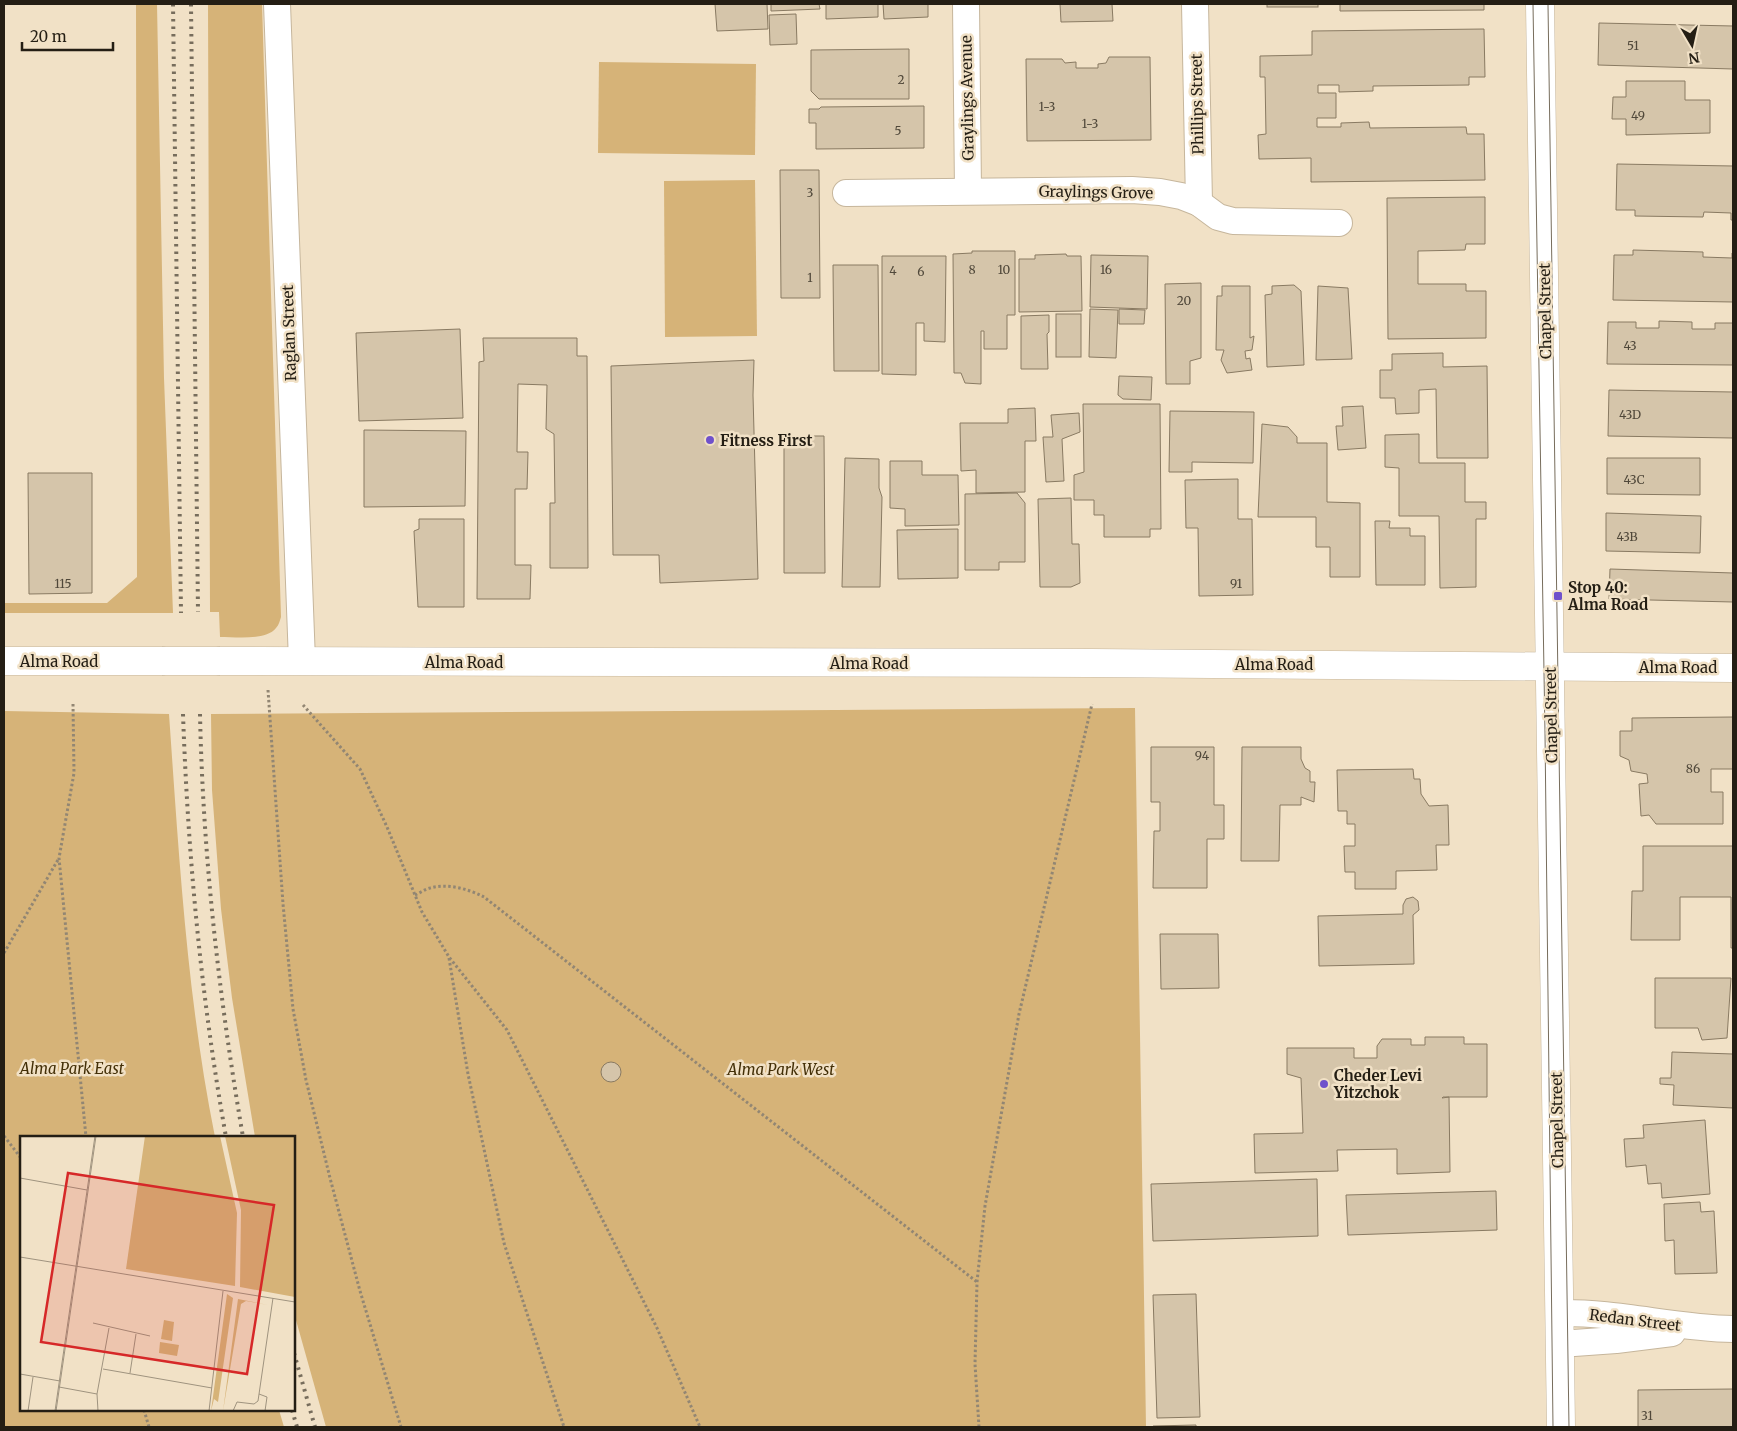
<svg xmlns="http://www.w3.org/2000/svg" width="1737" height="1431" viewBox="0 0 1737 1431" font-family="Merriweather,serif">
  <rect width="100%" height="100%" fill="#f1e1c6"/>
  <g fill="#d6b378">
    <polygon points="136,4 157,4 164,378 173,613 4,613 4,603 107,603 137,577"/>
    <path d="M208 4H262L281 617C280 620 279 625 276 628 266 641 235 637 220 637L219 612H210Z"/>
    <polygon points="599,62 756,64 755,155 598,153"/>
    <polygon points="755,180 757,336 665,337 664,181"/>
    <polygon points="1135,708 1146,1427 326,1427 294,1313 294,1137 255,1137 232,998 221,909 212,790 211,714"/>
    <path d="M4 711 169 714C179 856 187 998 215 1137H21V1410H279L284 1427H4Z"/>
  </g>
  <g fill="#d5c5aa" stroke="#897a62">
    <polygon points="715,4 767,4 768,29 717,31"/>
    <polygon points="771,4 819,4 820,9 771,11"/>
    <polygon points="826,4 878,4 878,17 826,19"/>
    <polygon points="883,4 928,4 928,17 884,19"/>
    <polygon points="1060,4 1112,4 1113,21 1061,22"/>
    <rect x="1267" y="4" width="51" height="3"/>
    <polygon points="1340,4 1484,4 1484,10 1340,11"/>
    <polygon points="796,14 797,44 770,45 769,15"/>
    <polygon points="1599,23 1733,26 1733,69 1598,65"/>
    <polygon points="1484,29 1485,77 1469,77 1469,85 1373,86 1373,91 1339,92 1339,85 1318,85 1318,93 1336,93 1336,118 1317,118 1317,127 1341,127 1341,123 1369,122 1370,128 1466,127 1467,134 1484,134 1485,180 1311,182 1311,158 1259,159 1258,135 1266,134 1265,77 1260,77 1260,56 1312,55 1312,31"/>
    <polygon points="909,49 909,99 819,99 811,91 811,50"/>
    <polygon points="1109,57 1150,57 1151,140 1027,141 1026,59 1062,59 1065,63 1076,62 1076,68 1098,68 1098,64 1106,63"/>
    <polygon points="1626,81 1685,81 1685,100 1710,100 1710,133 1626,135 1626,119 1612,119 1613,97 1626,97"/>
    <polygon points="924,106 924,148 816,149 816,123 809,123 809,109 819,109 821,107"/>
    <polygon points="1617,164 1733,166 1733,220 1731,220 1731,213 1704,212 1703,217 1635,216 1635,210 1616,210"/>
    <polygon points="780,170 819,170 820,298 781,298"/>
    <polygon points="1485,197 1485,244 1466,244 1465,250 1418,251 1418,284 1466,284 1466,291 1486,291 1486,338 1388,339 1387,198"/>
    <polygon points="1633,250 1703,252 1703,257 1732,258 1732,253 1733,253 1733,302 1613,300 1614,255 1633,255"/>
    <polygon points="972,251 1015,251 1015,315 1007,315 1007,349 984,349 984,331 981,331 981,384 965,383 961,373 954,373 953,254 972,253"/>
    <polygon points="1066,254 1067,256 1081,256 1082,311 1019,312 1019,259 1035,259 1035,255"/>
    <polygon points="1091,255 1148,256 1147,309 1090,307"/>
    <polygon points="882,256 946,256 945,342 924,341 924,323 916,323 916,375 882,374"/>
    <polygon points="833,265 878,265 879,371 834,371"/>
    <polygon points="1201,283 1201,358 1190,361 1190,384 1166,384 1165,284"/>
    <polygon points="1294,285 1301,291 1304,365 1267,367 1265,295 1272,294 1272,286"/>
    <polygon points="1222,286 1250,286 1250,338 1254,336 1252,350 1245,351 1246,359 1250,358 1252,370 1227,373 1221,360 1224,350 1216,350 1217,296 1222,296"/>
    <polygon points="1318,286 1348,288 1352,359 1316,360"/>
    <polygon points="1090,309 1118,310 1116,358 1089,357"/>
    <polygon points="1119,309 1145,310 1144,324 1119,324"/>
    <rect x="1056" y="314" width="25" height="43"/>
    <polygon points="1049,315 1049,332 1047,334 1048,369 1021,369 1021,316"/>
    <polygon points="1659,321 1692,322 1692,329 1715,329 1715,323 1733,323 1733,365 1607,364 1608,322 1636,322 1636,328 1659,328"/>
    <polygon points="460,329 463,418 359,421 356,333"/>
    <polygon points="483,338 577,338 577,356 587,356 588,568 550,568 550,503 555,503 554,434 546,429 547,385 518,384 517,452 528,452 527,489 515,489 515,565 531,565 530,599 477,599 479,362 484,361"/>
    <polygon points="1443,353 1443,367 1487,366 1488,458 1437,458 1436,389 1419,390 1419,413 1396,414 1395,398 1380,398 1380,370 1392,370 1392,354"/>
    <polygon points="754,360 753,395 758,579 660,583 659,555 613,555 611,366"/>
    <polygon points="1119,376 1152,377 1151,400 1123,399 1118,395"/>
    <polygon points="1609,390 1733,392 1733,438 1608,436"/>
    <polygon points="1083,404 1160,404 1161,529 1150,529 1150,537 1104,537 1104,515 1094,515 1094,500 1074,500 1074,475 1084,472"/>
    <polygon points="1363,406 1366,448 1338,450 1336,426 1343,426 1342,407"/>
    <polygon points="1035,408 1036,441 1025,441 1025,492 976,493 976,470 961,471 960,423 1008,423 1008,409"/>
    <polygon points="1170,411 1254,412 1253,463 1192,462 1192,472 1169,472"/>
    <polygon points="1079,413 1080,432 1062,439 1064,481 1046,482 1043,437 1053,437 1051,415"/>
    <polygon points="1262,424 1288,427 1297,437 1297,443 1327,443 1327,502 1360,503 1360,577 1330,577 1330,547 1316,547 1316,517 1258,517"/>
    <polygon points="364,430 466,431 465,506 364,507"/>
    <polygon points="1419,434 1419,463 1465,463 1465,502 1486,502 1486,519 1476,519 1476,587 1440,588 1439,516 1399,516 1399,468 1385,467 1385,435"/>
    <polygon points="784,436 824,436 825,573 784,573"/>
    <polygon points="845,458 879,459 879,488 882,497 880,587 842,587"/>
    <polygon points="1607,458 1700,458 1700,495 1607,494"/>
    <polygon points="890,461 922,461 922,475 958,475 959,525 905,526 905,509 890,508"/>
    <polygon points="28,473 92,473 92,593 29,594"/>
    <polygon points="1238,479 1238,519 1252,519 1253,595 1199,596 1198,528 1186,528 1185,480"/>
    <polygon points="1017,493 1025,503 1025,562 999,562 999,570 965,570 965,494"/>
    <polygon points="1071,498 1072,544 1079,544 1080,583 1071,587 1040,587 1038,499"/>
    <polygon points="1606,513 1701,516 1700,553 1606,551"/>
    <polygon points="419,519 464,519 464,607 418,607 414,531 419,529"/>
    <polygon points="1375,521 1390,521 1389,528 1410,528 1410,536 1425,536 1425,585 1376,585"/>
    <polygon points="958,529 958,578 898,579 897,530"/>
    <polygon points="1610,569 1733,573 1733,602 1609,599"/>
    <polygon points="1733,717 1733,769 1711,769 1711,792 1723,792 1723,824 1656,824 1649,815 1641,816 1639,784 1648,783 1647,774 1631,771 1629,760 1620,756 1620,731 1632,731 1632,718"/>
    <polygon points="1151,747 1214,747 1214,805 1224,805 1224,839 1207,839 1207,888 1153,888 1154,831 1160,831 1160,802 1151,802"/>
    <polygon points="1242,747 1301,747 1301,759 1305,768 1310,771 1310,782 1315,782 1314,802 1301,797 1301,805 1280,805 1279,861 1241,861"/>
    <polygon points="1413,769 1414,779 1420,779 1421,794 1429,806 1448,805 1449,845 1436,845 1437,870 1396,871 1396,889 1355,889 1355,872 1345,872 1344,846 1355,846 1355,824 1347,824 1347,811 1338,811 1337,770"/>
    <polygon points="1643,846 1733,846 1733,948 1731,948 1731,897 1680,897 1680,940 1631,940 1632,891 1643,891"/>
    <polygon points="1413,897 1418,901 1419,910 1413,915 1414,964 1319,966 1318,916 1403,914 1403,905 1406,899"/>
    <polygon points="1160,934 1218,934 1219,988 1161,989"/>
    <polygon points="1655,978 1731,978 1727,1038 1702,1040 1698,1028 1655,1028"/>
    <polygon points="1425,1037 1464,1037 1464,1044 1487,1044 1487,1097 1443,1097 1442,1098 1449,1097 1450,1172 1397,1174 1397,1149 1337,1150 1338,1171 1255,1173 1254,1134 1303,1133 1301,1078 1287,1074 1287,1048 1354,1048 1354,1058 1377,1058 1377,1046 1382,1039 1411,1039 1411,1045 1425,1045"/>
    <polygon points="1672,1052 1733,1054 1733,1108 1673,1105 1674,1085 1660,1084 1660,1078 1671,1078"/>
    <circle cx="611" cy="1072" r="10"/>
    <polygon points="1705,1120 1710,1194 1662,1198 1661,1183 1648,1184 1646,1165 1626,1167 1624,1139 1644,1138 1643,1125"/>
    <polygon points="1317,1179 1318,1236 1153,1241 1151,1184"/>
    <polygon points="1496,1191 1497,1230 1348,1235 1346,1195"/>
    <polygon points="1700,1202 1701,1212 1714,1211 1717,1273 1675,1274 1674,1240 1665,1241 1664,1204"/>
    <polygon points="1196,1294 1200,1417 1157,1418 1153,1295"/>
    <polygon points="1733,1389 1733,1427 1638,1427 1638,1390"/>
    <polygon points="1196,1425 1196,1427 1153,1427 1153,1426"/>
  </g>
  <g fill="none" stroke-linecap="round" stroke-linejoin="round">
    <g stroke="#c6b69c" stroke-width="28">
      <g id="street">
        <polyline points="277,4 302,661"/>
        <polyline points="966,4 968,191"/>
        <polyline points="1195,4 1199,203"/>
        <polyline points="846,193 1132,190 1160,192 1181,196 1199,203 1218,217 1233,221 1339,223"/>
        <path d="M1559 1313C1618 1312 1675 1328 1733 1329"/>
        <polyline points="1560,1344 1616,1340 1672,1333"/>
      </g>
    </g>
    <g stroke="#c6b69c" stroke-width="29">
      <g id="secondary">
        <polyline points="1540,4 1561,1427"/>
        <polyline points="4,661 162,661"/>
        <polyline points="220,661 1092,663 1733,668"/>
      </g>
    </g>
    <g stroke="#928673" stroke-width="3" stroke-dasharray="2.5 2.5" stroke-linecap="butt">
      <polyline points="268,690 283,904 293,1009 306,1080 330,1178 360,1291 401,1427"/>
      <polyline points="73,704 74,773 59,858 86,1137"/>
      <polyline points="303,705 360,769 387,827 422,912 449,957 507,1030 657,1328 700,1427"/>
      <path d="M415 895C420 893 425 889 430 888 447 883 469 889 484 897L977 1282"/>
      <polyline points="4,953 59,858"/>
      <polyline points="449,958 468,1074 504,1243 564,1427"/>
      <polyline points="4,1136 21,1158"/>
      <polyline points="144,1410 149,1427"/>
      <polyline points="979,1427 975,1364 977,1282 985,1206 1019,1014 1092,704"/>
    </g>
    <use href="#street" stroke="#fff" stroke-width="26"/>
    <use href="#secondary" stroke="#fff" stroke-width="28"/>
    <g stroke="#776d5c" stroke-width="1">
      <polyline points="1533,4 1545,733 1553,1427"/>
      <polyline points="1548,4 1569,1427"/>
    </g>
    <g stroke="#776d5c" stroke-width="4" stroke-dasharray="2.5 5" stroke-linecap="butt">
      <polyline points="173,4 181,613"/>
      <polyline points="191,4 198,612"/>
      <path d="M183 714C188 857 201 997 226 1137"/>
      <path d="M200 714C203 857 219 997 243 1137"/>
      <polyline points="294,1353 315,1427"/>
      <polyline points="292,1410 297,1427"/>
    </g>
    <g stroke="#c6b69c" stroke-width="29" stroke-linecap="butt">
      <polyline id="secondary-bridge" points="162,661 220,661"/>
    </g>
    <use href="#secondary-bridge" stroke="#fff" stroke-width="28"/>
  </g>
  <g fill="#6f51cb" stroke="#f1e1c6" stroke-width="2">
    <circle cx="710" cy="440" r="5"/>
    <rect x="1553" y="591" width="10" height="10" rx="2.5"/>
    <circle cx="1324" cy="1084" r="5"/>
  </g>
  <g text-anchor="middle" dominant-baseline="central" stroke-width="5" stroke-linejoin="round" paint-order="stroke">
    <g font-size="12" fill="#50483a">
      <text x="1633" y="45">51</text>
      <text x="901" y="79">2</text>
      <text x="1047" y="106">1-3</text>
      <text x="1638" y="115">49</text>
      <text x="1090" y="123">1-3</text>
      <text x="898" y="130">5</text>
      <text x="810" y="192">3</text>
      <text x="972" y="269">8</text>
      <text x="1004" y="269">10</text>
      <text x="1106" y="269">16</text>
      <text x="893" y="270">4</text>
      <text x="921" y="271">6</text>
      <text x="810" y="277">1</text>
      <text x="1184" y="300">20</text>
      <text x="1630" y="345">43</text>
      <text x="1630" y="414">43D</text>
      <text x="1634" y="479">43C</text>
      <text x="1627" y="536">43B</text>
      <text x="63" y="583">115</text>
      <text x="1236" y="583">91</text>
      <text x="1202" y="755">94</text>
      <text x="1693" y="768">86</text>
      <text x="1647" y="1415">31</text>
    </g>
    <g font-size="15" fill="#241e14" stroke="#f1e1c6">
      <text transform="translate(967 98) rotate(-91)">Graylings Avenue</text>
      <text transform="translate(1197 104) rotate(-91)">Phillips Street</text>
      <text transform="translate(1096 192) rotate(1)">Graylings Grove</text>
      <text transform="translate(1545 311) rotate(-91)">Chapel Street</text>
      <text transform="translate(289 333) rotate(-92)">Raglan Street</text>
      <text x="59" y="661">Alma Road</text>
      <text x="464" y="662">Alma Road</text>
      <text x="869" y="663">Alma Road</text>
      <text x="1274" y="664">Alma Road</text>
      <text x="1678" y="667">Alma Road</text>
      <text transform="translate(1551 715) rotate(-91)">Chapel Street</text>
      <text transform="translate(1557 1120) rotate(-91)">Chapel Street</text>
      <text transform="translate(1635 1320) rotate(7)">Redan Street</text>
    </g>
    <g font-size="15" font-weight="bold" fill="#241e14" stroke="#f1e1c6" text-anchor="start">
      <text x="720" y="440">Fitness First</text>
      <text x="1568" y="587">Stop 40:<tspan x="1568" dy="17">Alma Road</tspan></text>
      <text x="1334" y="1075">Cheder Levi<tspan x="1334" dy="17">Yitzchok</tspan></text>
    </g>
    <g font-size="15" font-style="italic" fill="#432f07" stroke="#f1e1c6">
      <text x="72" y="1068">Alma Park East</text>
      <text x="781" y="1069">Alma Park West</text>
    </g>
  </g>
  <g transform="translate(20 1136)">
    <rect width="275" height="275" fill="#f1e1c6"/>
    <path d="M125 0H200L217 77 215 150 106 133ZM205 0H275V161L220 151 221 74ZM207 158 213 162 198 266 194 263 191 275ZM218 163 248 169 226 165 221 168 203 275ZM144 184 154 186 152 205 141 203ZM140 206 159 209 157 220 139 217Z" fill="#d6b378"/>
    <path fill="none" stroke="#9f937f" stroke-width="1" d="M0 42 67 54M0 121 275 166M73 187 130 200M83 233 192 252M110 237 116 198M0 238 40 245M39 251 77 258M77 258 89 192M77 258 78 275M239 258 247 261 245 275M8 275 13 241M35 275 75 0M36 275 76 0M189 275 203 155M213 275 217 266 234 268 238 265 253 162"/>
    <path fill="#d62828" fill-opacity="0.15" stroke="#d62828" stroke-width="2.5" d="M48 37 254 69 227 238 21 206Z"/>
    <rect width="275" height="275" fill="none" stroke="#241e14" stroke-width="2.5"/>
  </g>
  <rect width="1737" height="1431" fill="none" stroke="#241e14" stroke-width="10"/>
  <g transform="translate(1692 45) rotate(171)" stroke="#f1e1c6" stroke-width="4" paint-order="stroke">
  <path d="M0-4L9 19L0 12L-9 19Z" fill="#241e14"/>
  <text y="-8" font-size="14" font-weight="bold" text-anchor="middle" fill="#241e14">N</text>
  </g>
  <path d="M22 42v8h91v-8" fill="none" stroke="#241e14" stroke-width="2.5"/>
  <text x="30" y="42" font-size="15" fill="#241e14" stroke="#f1e1c6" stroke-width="4" paint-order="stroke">20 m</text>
</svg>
